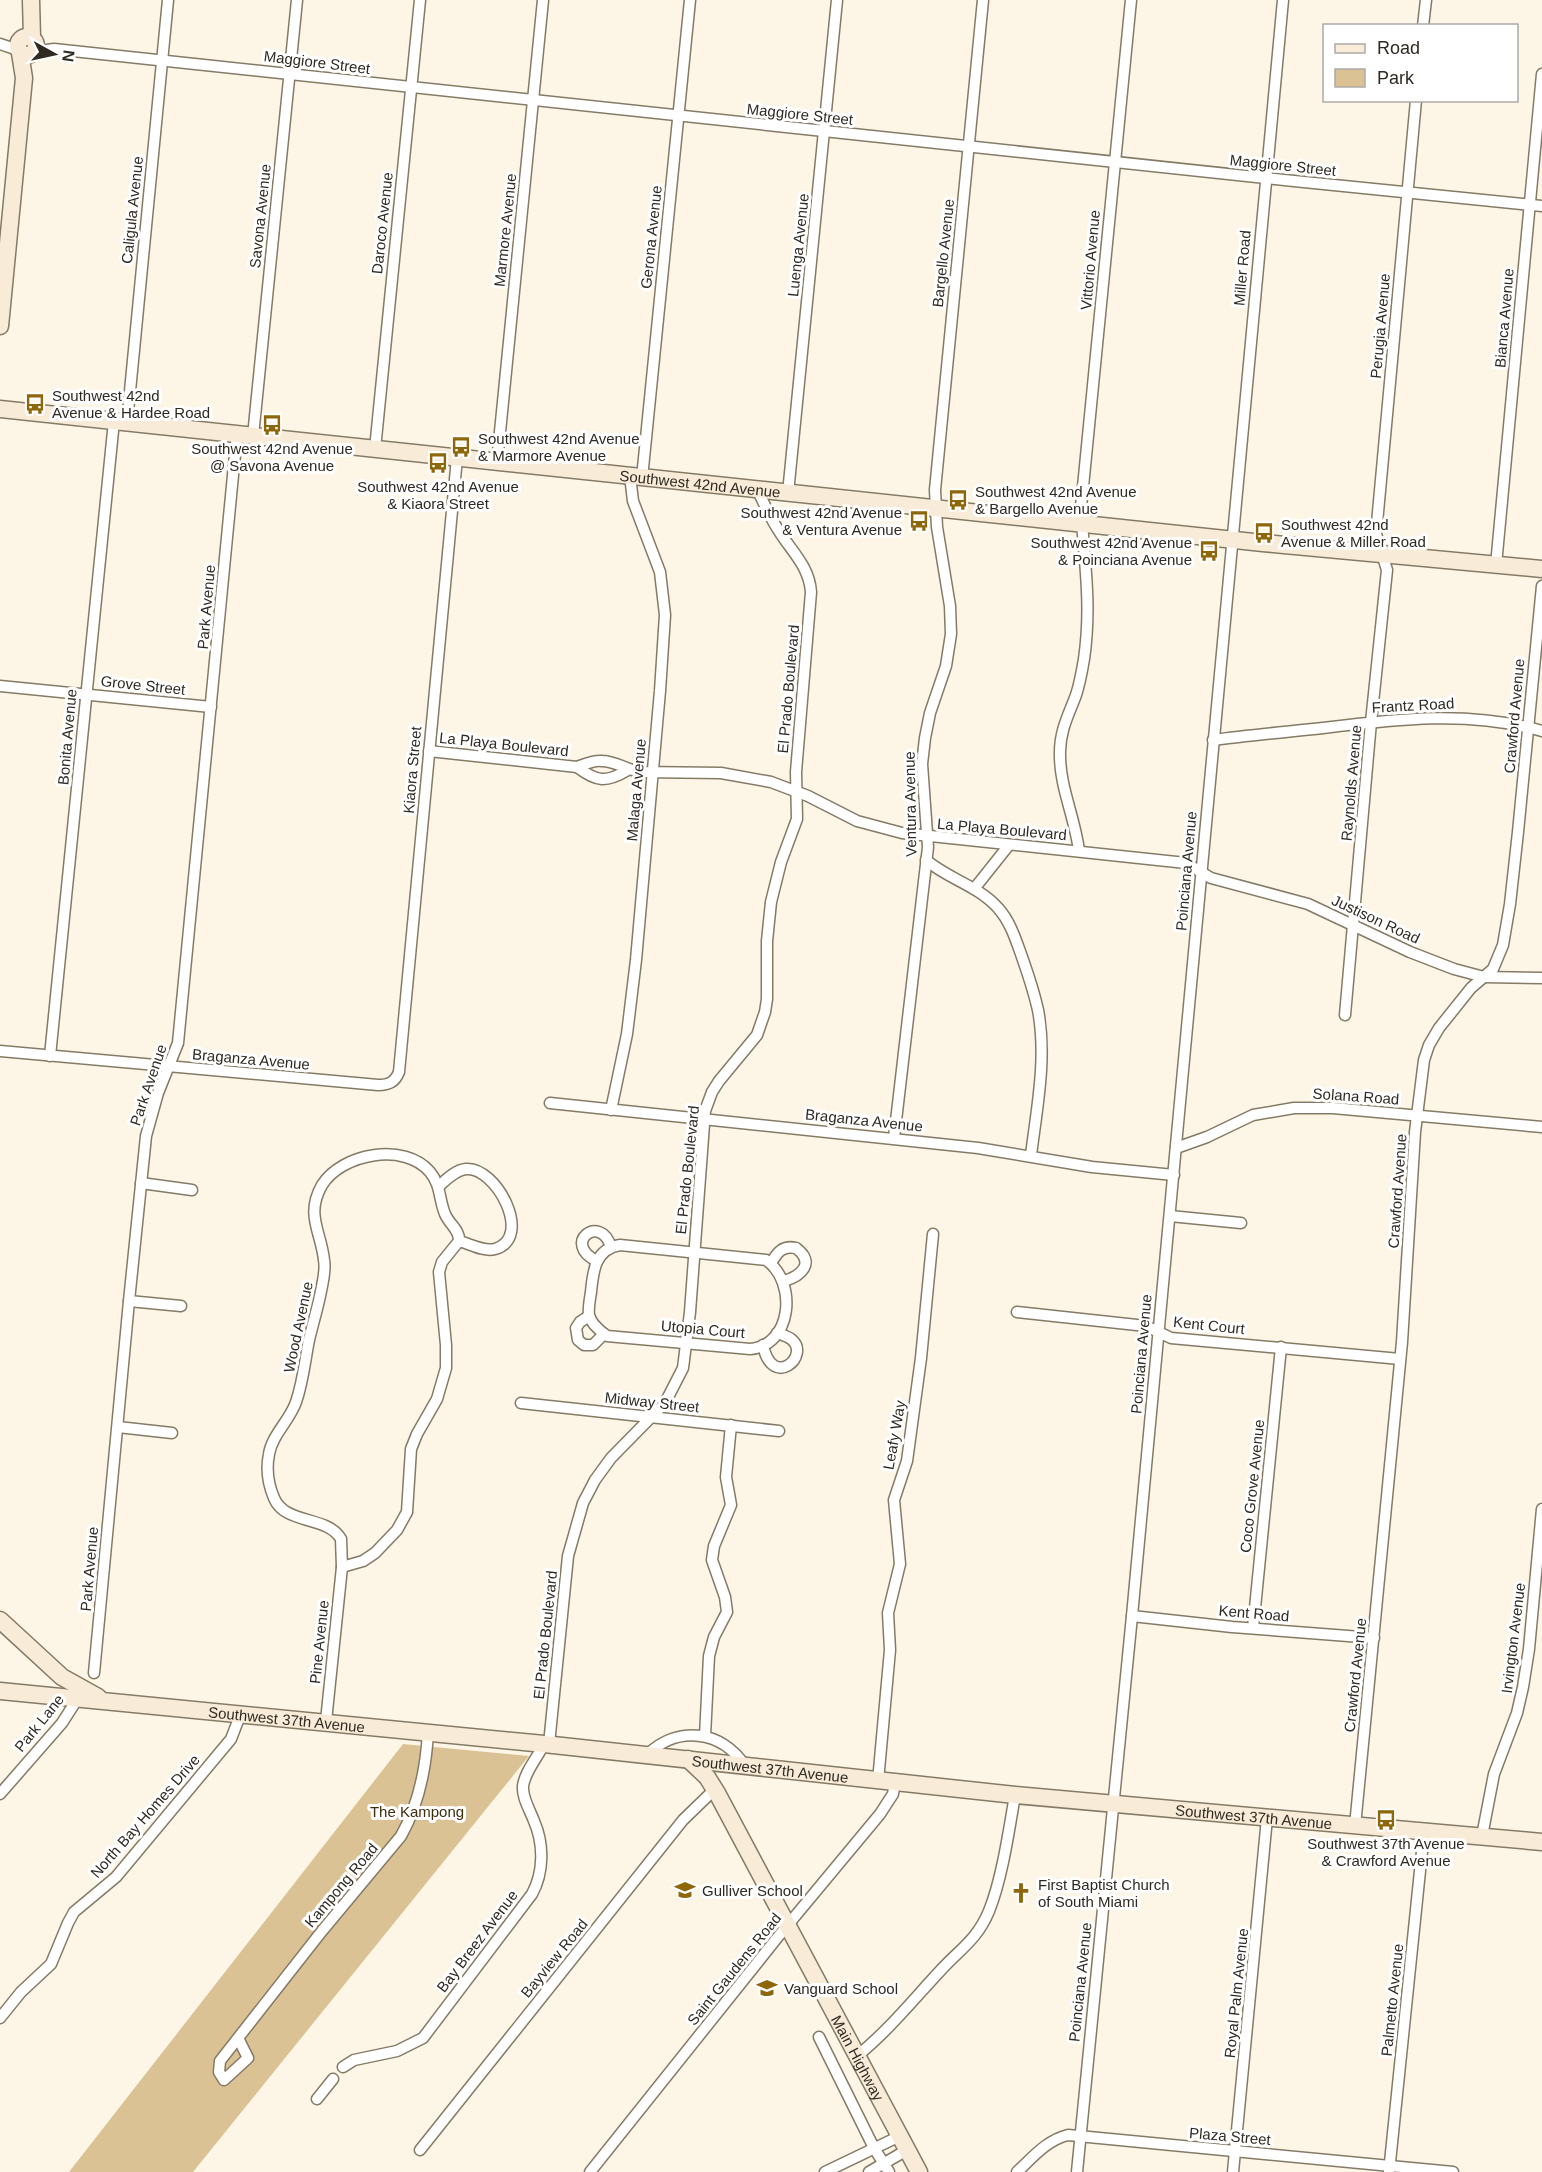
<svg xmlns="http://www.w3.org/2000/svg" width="1542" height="2172" viewBox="0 0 1542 2172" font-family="Helvetica,sans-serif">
  <rect width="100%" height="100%" fill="#fdf6e7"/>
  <polygon fill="#dbc295" points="403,1744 529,1756 193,2172 69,2172"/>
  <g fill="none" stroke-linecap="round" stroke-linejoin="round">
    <g stroke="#857a65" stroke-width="13">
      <g id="street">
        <polyline points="1423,26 1426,0"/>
        <polyline points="0,44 18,50"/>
        <polyline points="34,52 54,49 1294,181 1542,206"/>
        <polyline points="127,422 168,0"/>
        <polyline points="253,436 297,0"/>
        <polyline points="375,449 420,0"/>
        <polyline points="497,462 543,0"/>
        <polyline points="642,478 690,0"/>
        <polyline points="788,493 837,0"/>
        <polyline points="1496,565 1542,74"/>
        <polyline points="0,686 211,707"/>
        <path d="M1213 740C1249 735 1286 732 1323 728 1396 719 1470 710 1542 731"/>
        <polyline points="429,751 577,767"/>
        <path d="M628 770C606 783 597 782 577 767 585 764 594 760 602 761 615 761 627 770 641 772L721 773 771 782 808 796 857 821 902 833 1186 863 1211 878 1308 904 1410 952 1454 969 1484 977 1542 978"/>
        <path d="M1079 851C1075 817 1059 786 1060 752 1060 730 1069 714 1076 695 1080 683 1082 671 1084 659 1092 604 1084 561 1081 507L1131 0"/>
        <path d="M926 860C948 879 979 886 998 908 1010 921 1016 940 1022 957 1028 974 1034 992 1038 1010 1047 1058 1037 1107 1031 1155"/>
        <polyline points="974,889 1009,845"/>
        <polyline points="1345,1015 1371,722 1387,570 1376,534 1416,100"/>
        <path d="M0 1051 378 1085C389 1085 395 1082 399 1072L457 458"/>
        <polyline points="50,1056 114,421"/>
        <polyline points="550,1103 978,1148 1092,1167 1174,1175"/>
        <polyline points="611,1110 627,1034 636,960 660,691 665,615 660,572 633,501 630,476"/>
        <polyline points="894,1138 928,847 922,764 925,738 930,713 946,666 951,634 950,606 937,527 935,490 983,0"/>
        <polyline points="1176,1148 1207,1137 1253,1115 1294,1108 1333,1108 1542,1127"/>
        <polyline points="141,1183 192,1190"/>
        <path d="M439 1186C446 1180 455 1170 466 1169 496 1166 534 1238 495 1249 484 1252 470 1244 459 1241"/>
        <polyline points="1170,1216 1241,1223"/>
        <path d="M620 1245 766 1260C798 1282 792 1346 750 1349L607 1336C600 1331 591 1324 589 1315 588 1308 590 1299 591 1292 593 1271 595 1249 620 1245Z"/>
        <path d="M597 1261C561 1244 600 1212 611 1247"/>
        <path d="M771 1263C777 1253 782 1245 796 1248 816 1263 801 1276 784 1281"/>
        <polyline points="129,1301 181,1306"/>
        <polyline points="1017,1312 1146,1326 1171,1338 1400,1359"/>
        <polyline points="589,1316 580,1322 576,1328 578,1340 584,1345 593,1345 604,1334"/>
        <path d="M763 1345C772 1391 812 1355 791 1339 787 1336 782 1335 777 1333"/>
        <polyline points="521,1403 779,1431"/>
        <polyline points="118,1427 172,1433"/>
        <polyline points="342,1567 363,1561 375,1553 397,1530 407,1512 411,1449 417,1434 437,1399 446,1368 446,1345 439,1272 442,1262 459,1241"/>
        <polyline points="1132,1616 1232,1627 1374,1638"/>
        <polyline points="1253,1628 1281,1347"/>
        <polyline points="94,1673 129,1301 146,1136 158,1093 178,1043 237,434"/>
        <path d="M326 1721 342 1567 341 1539C327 1515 285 1525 274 1498 268 1484 266 1469 269 1454 272 1435 290 1420 296 1402 303 1382 305 1360 309 1340 313 1323 318 1307 321 1291 323 1281 326 1270 324 1260 321 1231 305 1215 322 1185 342 1153 405 1142 430 1172 441 1185 439 1200 445 1214 449 1224 460 1230 459 1241"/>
        <polyline points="705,1736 709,1656 714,1637 727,1612 725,1597 712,1560 714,1546 731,1505 726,1477 731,1425"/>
        <path d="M549 1744 568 1556 583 1503 595 1480 611 1458 665 1403 683 1368 690 1312 705 1111 712 1092 719 1081 757 1035 765 1012 767 999V941L771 902 781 862 797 819 796 772 811 592C809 566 792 552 779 531 770 518 764 503 757 489"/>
        <path d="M647 1755C677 1725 722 1730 745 1766"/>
        <polyline points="878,1781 890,1650 888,1613 900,1564 894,1500 907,1461 921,1358 933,1234"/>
        <polyline points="0,1794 62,1723 78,1698"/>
        <polyline points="1355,1826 1402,1342 1415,1132 1424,1060 1429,1045 1439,1028 1471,988 1493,969 1503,945 1510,904 1518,832 1542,586"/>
        <polyline points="1482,1836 1494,1774 1517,1713 1523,1687 1529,1649 1542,1509"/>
        <polyline points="0,2018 21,1992 51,1964 68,1923 74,1912 116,1877 231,1739 241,1713"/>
        <polyline points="819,2037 874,2148 889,2172"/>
        <path d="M238 2038 248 2058 224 2080 219 2072 220 2061 322 1931 401 1836C419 1804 426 1769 428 1732"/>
        <path d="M857 2056C888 2031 913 2000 940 1971 960 1949 977 1940 989 1911 1002 1879 1009 1830 1015 1795"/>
        <path d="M343 2067 354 2060 397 2051 423 2038 532 1894C544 1872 544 1844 534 1821 530 1810 522 1798 523 1786 525 1771 538 1757 544 1744"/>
        <polyline points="317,2099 333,2079"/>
        <polyline points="420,2150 683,1820 715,1789"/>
        <polyline points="590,2172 777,1938 880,1814 893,1794 895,1782"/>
        <polyline points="825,2172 900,2136"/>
        <polyline points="869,2172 907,2150"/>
        <path d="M1017 2172C1033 2157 1047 2140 1068 2135L1453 2172"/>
        <polyline points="1077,2172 1132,1616 1283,0"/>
        <polyline points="1233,2172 1267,1818"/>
        <polyline points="1389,2172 1424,1832"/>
      </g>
    </g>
    <g stroke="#857a65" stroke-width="19">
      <g id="secondary">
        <polyline points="31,0 32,38"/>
        <circle cx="27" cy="46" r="9"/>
        <polyline points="0,326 24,78 20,53"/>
        <path id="s1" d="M0 409 1263 543 1542 569"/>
        <polyline points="0,1620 62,1677 98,1697"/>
        <path id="s2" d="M0 1691 544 1744 1015 1795 1542 1842"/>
        <path id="s3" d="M688 1759 707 1777 717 1793 919 2172"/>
      </g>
    </g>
    <use href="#street" stroke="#fff" stroke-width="10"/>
    <use href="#secondary" stroke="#f8ecd8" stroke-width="16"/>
  </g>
  <defs>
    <g id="bus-bare" transform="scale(1.62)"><path d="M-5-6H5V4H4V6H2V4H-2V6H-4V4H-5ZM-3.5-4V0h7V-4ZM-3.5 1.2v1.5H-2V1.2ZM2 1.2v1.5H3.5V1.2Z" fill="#8d6709" stroke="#fff" stroke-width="2.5" paint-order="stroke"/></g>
    <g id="school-bare" transform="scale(1.62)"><path d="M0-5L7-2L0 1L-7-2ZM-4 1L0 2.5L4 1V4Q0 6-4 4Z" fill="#8d6709" stroke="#fff" stroke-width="2.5" paint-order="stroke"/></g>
    <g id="church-bare" transform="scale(1.62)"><path d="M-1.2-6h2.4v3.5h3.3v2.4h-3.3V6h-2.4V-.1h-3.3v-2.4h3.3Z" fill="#8d6709" stroke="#fff" stroke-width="2.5" paint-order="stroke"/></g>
  </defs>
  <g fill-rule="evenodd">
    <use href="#bus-bare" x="35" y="404"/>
    <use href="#bus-bare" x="272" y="425"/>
    <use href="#bus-bare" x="461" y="447"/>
    <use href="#bus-bare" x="438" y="463"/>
    <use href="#bus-bare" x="958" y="500"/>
    <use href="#bus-bare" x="919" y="521"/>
    <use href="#bus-bare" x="1264" y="533"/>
    <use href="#bus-bare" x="1209" y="551"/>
    <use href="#bus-bare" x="1386" y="1820"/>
    <use href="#school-bare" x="685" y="1890"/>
    <use href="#church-bare" x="1021" y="1893"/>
    <use href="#school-bare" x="767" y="1988"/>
  </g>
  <g text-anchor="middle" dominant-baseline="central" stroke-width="6" stroke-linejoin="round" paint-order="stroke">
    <g font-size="15" fill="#2f2a22" stroke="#fff">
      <text transform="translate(317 62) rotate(7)">Maggiore Street</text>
      <text transform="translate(800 114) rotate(6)">Maggiore Street</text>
      <text transform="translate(1283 165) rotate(6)">Maggiore Street</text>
      <text transform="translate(132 210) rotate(-84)">Caligula Avenue</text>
      <text transform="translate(260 216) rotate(-84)">Savona Avenue</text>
      <text transform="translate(382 223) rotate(-84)">Daroco Avenue</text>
      <text transform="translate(505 230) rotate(-84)">Marmore Avenue</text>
      <text transform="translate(651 237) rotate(-84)">Gerona Avenue</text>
      <text transform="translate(798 245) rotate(-84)">Luenga Avenue</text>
      <text transform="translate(943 253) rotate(-84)">Bargello Avenue</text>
      <text transform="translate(1090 260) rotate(-85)">Vittorio Avenue</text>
      <text transform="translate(1242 268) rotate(-85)">Miller Road</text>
      <text transform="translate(1504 318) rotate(-85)">Bianca Avenue</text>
      <text transform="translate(1380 326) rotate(-85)">Perugia Avenue</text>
      <text stroke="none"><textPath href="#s1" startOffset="704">Southwest 42nd Avenue</textPath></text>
      <text transform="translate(206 607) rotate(-85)">Park Avenue</text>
      <text transform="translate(143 685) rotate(6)">Grove Street</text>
      <text transform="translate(788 689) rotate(-85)">El Prado Boulevard</text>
      <text transform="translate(1413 705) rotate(-3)">Frantz Road</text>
      <text transform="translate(1514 716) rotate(-85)">Crawford Avenue</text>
      <text transform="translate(67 737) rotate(-85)">Bonita Avenue</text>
      <text transform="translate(504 744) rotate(6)">La Playa Boulevard</text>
      <text transform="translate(412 770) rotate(-85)">Kiaora Street</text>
      <text transform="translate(1351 783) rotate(-85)">Raynolds Avenue</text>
      <text transform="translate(636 790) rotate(-85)">Malaga Avenue</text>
      <text transform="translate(910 804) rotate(-91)">Ventura Avenue</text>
      <text transform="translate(1002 829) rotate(5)">La Playa Boulevard</text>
      <text transform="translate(1186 871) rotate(-85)">Poinciana Avenue</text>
      <text transform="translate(1376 919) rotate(25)">Justison Road</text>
      <text transform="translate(251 1059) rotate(5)">Braganza Avenue</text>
      <text transform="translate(148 1085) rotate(-71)">Park Avenue</text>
      <text transform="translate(1356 1096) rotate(4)">Solana Road</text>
      <text transform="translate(864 1120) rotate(6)">Braganza Avenue</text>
      <text transform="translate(687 1170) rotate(-84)">El Prado Boulevard</text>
      <text transform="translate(1397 1191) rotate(-86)">Crawford Avenue</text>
      <text transform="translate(1209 1325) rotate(6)">Kent Court</text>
      <text transform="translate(298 1327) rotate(-78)">Wood Avenue</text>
      <text transform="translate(703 1329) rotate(5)">Utopia Court</text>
      <text transform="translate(1141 1354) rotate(-85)">Poinciana Avenue</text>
      <text transform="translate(652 1402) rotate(6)">Midway Street</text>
      <text transform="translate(894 1435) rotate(-80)">Leafy Way</text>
      <text transform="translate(1252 1486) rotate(-84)">Coco Grove Avenue</text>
      <text transform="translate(89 1569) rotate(-85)">Park Avenue</text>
      <text transform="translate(1254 1613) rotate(5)">Kent Road</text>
      <text transform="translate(545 1635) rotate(-84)">El Prado Boulevard</text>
      <text transform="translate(1513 1638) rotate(-83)">Irvington Avenue</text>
      <text transform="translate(319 1642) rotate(-84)">Pine Avenue</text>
      <text transform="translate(1355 1675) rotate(-84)">Crawford Avenue</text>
      <text stroke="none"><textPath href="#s2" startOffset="288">Southwest 37th Avenue</textPath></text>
      <text transform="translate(39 1723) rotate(-51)">Park Lane</text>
      <text stroke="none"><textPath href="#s2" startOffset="774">Southwest 37th Avenue</textPath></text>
      <text transform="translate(145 1816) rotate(-49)">North Bay Homes Drive</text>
      <text stroke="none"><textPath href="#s2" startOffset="1260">Southwest 37th Avenue</textPath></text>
      <text transform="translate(341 1885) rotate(-50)">Kampong Road</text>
      <text transform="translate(477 1941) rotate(-53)">Bay Breez Avenue</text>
      <text transform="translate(554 1958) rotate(-51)">Bayview Road</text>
      <text transform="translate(734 1969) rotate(-51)">Saint Gaudens Road</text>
      <text transform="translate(1080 1982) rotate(-84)">Poinciana Avenue</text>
      <text transform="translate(1236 1993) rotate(-84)">Royal Palm Avenue</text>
      <text transform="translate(1392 2000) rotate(-84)">Palmetto Avenue</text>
      <text stroke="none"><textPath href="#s3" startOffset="345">Main Highway</textPath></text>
      <text transform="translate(1230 2136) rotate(5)">Plaza Street</text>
    </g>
    <g font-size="15" fill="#2f2a22" stroke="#fff" text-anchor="start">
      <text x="52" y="395">Southwest 42nd<tspan x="52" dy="17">Avenue &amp; Hardee Road</tspan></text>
      <text x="478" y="438">Southwest 42nd Avenue<tspan x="478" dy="17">&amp; Marmore Avenue</tspan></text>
      <text x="272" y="448" text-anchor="middle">Southwest 42nd Avenue<tspan x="272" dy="17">@ Savona Avenue</tspan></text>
      <text x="438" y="486" text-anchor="middle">Southwest 42nd Avenue<tspan x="438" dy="17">&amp; Kiaora Street</tspan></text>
      <text x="975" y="491">Southwest 42nd Avenue<tspan x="975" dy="17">&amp; Bargello Avenue</tspan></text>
      <text x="902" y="512" text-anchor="end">Southwest 42nd Avenue<tspan x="902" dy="17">&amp; Ventura Avenue</tspan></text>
      <text x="1281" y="524">Southwest 42nd<tspan x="1281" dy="17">Avenue &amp; Miller Road</tspan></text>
      <text x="1192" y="542" text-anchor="end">Southwest 42nd Avenue<tspan x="1192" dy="17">&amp; Poinciana Avenue</tspan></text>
      <text x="1386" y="1843" text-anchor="middle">Southwest 37th Avenue<tspan x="1386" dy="17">&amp; Crawford Avenue</tspan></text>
      <text x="1038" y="1884">First Baptist Church<tspan x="1038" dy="17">of South Miami</tspan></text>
      <text x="702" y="1890">Gulliver School</text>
      <text x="784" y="1988">Vanguard School</text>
    </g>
    <g font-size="15" fill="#3e2e0d" stroke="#fff">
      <text x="417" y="1811">The Kampong</text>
    </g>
  </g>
  <rect x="1323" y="24" width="195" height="78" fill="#ffffff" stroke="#acaaa7" stroke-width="1.5"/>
  <rect x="1335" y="44" width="30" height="9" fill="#f8ecd8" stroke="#acaaa7" stroke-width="1.5"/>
  <text x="1377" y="54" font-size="18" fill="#2f2a22">Road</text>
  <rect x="1335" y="69" width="30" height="18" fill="#dbc295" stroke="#acaaa7" stroke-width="1.5"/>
  <text x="1377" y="84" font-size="18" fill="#2f2a22">Park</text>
  <g transform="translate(54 54) rotate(98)" stroke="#ffffff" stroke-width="4.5" paint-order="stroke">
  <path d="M0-4.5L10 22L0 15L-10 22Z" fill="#2f2a22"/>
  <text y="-9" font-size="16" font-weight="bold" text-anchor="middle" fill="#2f2a22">N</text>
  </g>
</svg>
